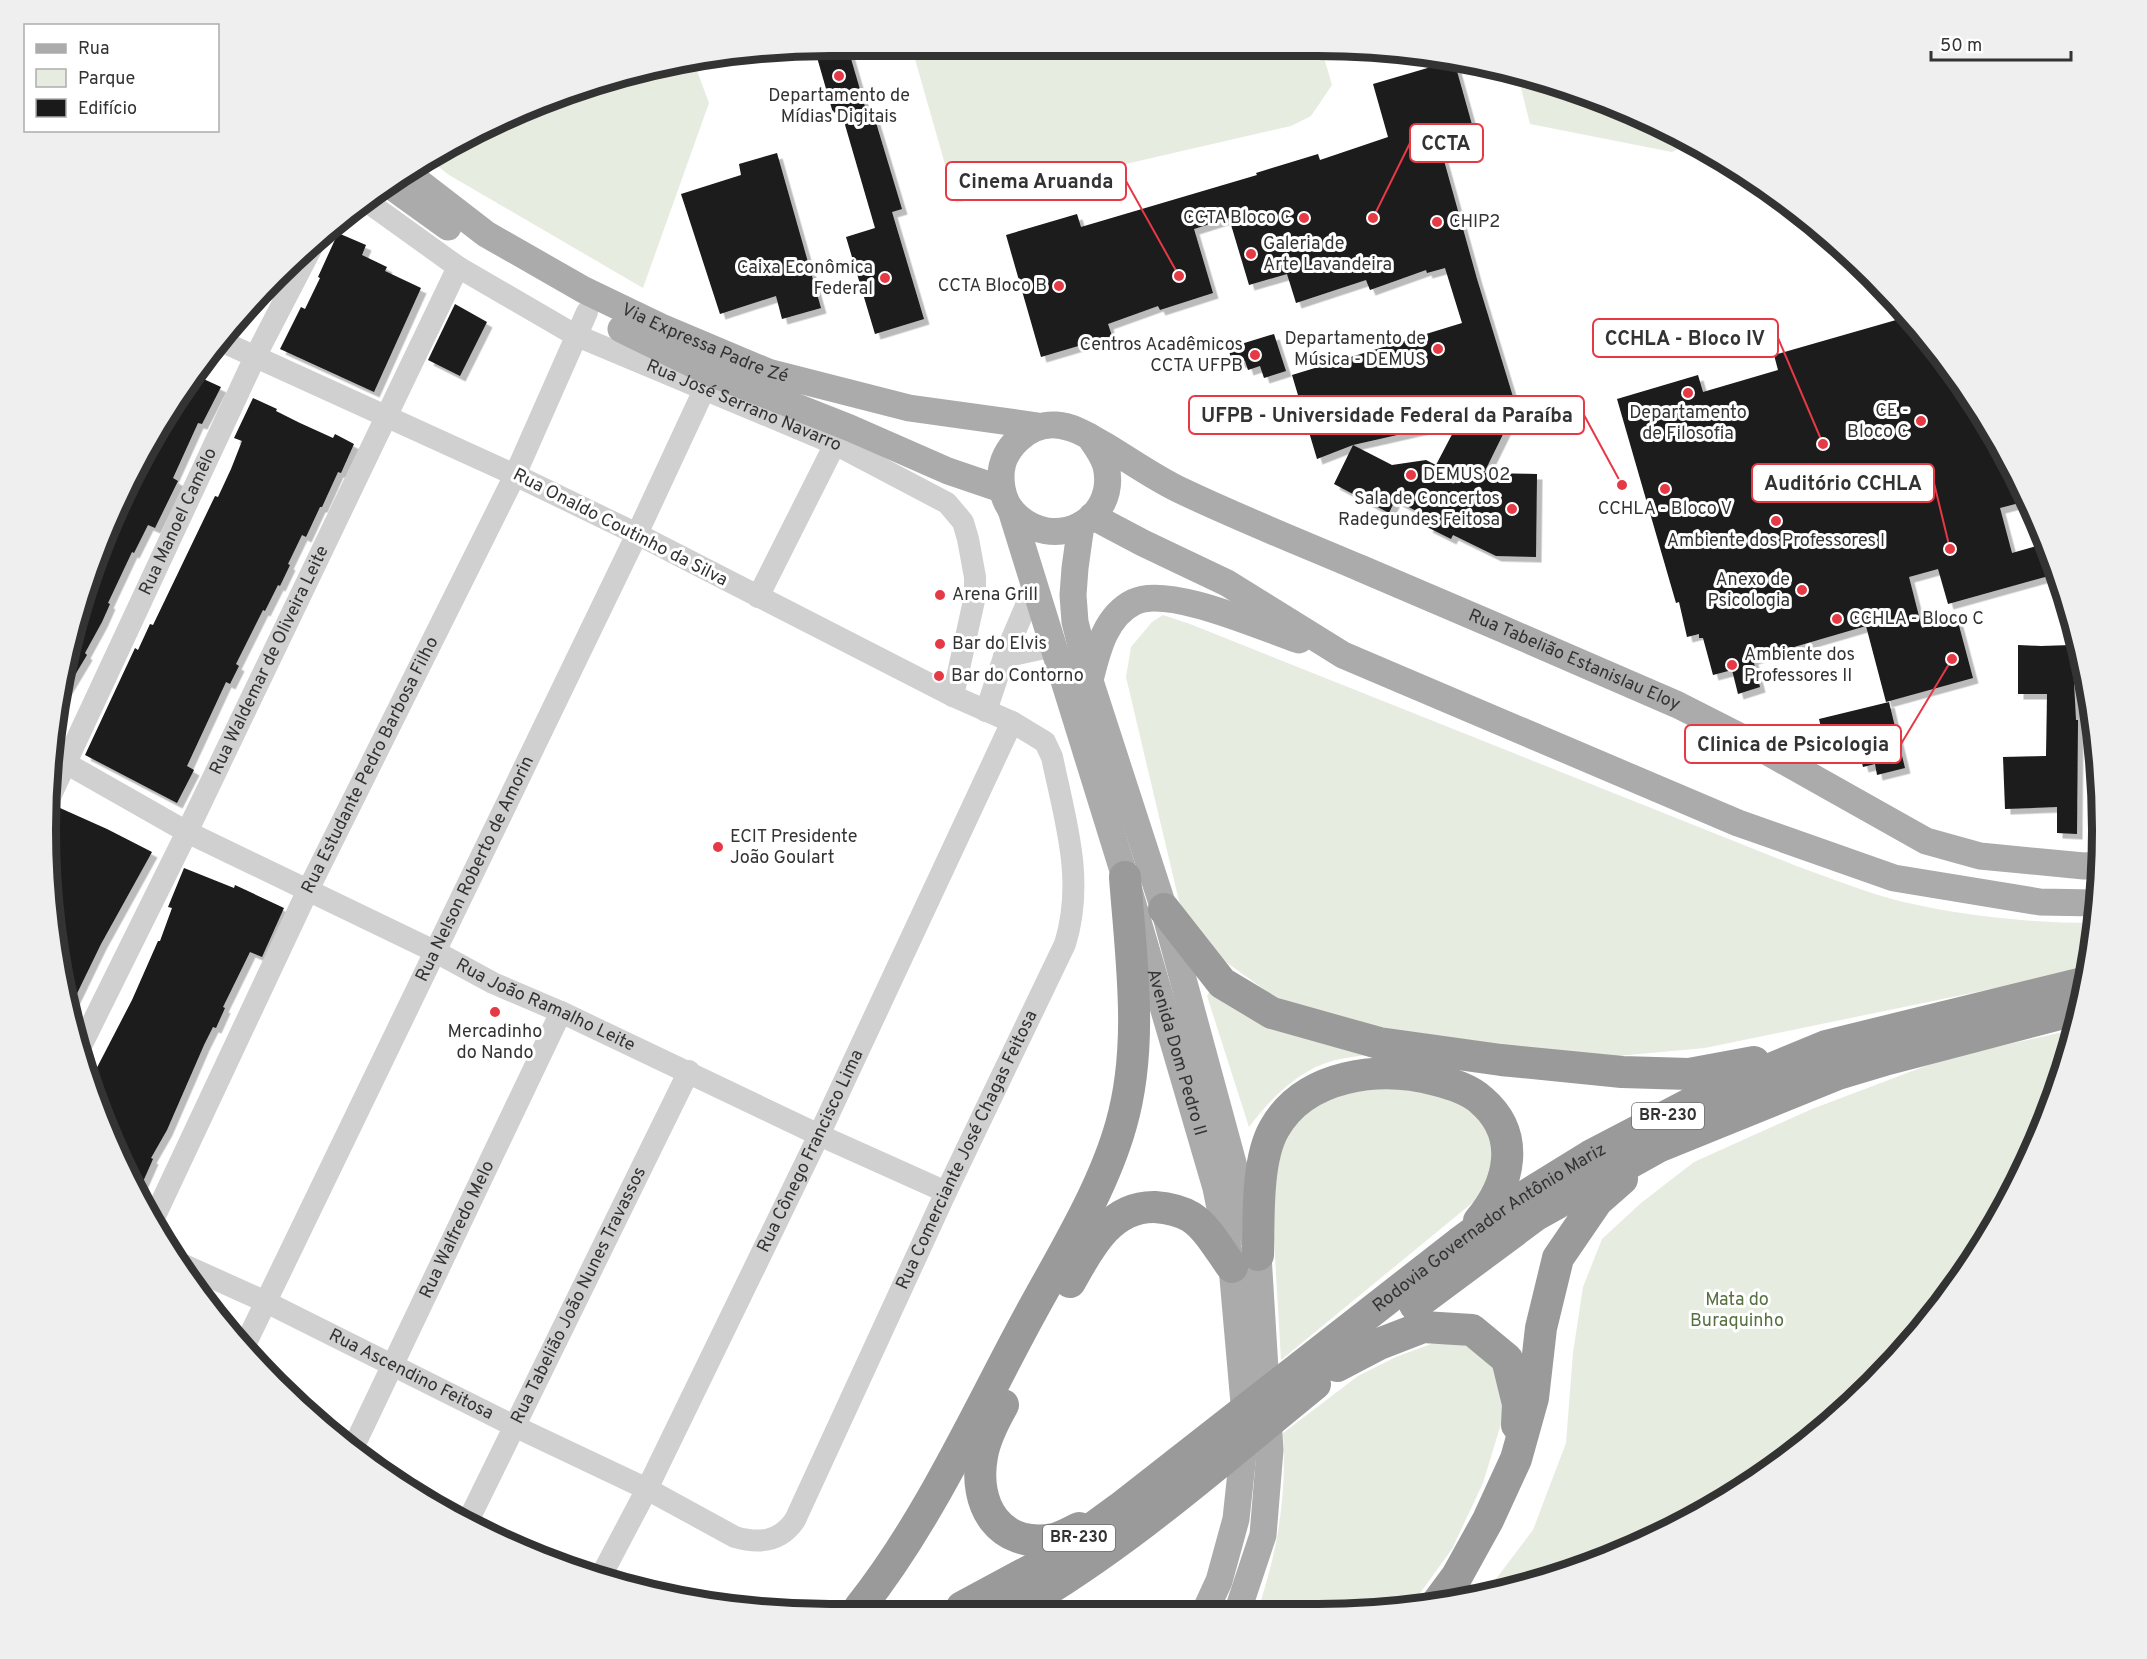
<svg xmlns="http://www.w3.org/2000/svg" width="2147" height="1659" viewBox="0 0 2147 1659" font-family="Overpass,sans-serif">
  <defs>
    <filter id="shadow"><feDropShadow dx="5.5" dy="5.5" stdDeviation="0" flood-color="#0004"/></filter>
  </defs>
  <rect width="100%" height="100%" fill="#fff"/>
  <g fill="#e6ecdf">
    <polygon points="911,45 1321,47 1332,85 1311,116 1291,126 956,203"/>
    <polygon points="694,63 709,103 643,288 449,175 427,158 437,150 626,72"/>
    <polygon points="1518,76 1569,87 1692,142 1672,152 1530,124"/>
    <path d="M1163 615 1190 624 1794 865C1822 875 1850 886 1878 895 1941 914 2026 923 2093 923L2088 969 1705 1048 1617 1056 1555 1052 1340 1024 1272 995 1202 945 1179 901 1126 677 1131 647 1152 622Z"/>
    <path d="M1211 989 1230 1006 1262 1023 1392 1053C1375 1055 1358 1055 1341 1059 1302 1066 1272 1097 1249 1127L1207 996Z"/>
    <polygon points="2072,1030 2042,1130 1970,1266 1872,1384 1753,1482 1570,1572 1486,1592 1533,1530 1566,1443 1573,1353 1583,1287 1602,1239 1641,1203 1694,1162 1812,1109 1944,1059"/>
    <polygon points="1372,1083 1465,1094 1489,1121 1499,1160 1477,1199 1281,1360 1272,1205 1279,1146 1302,1115 1332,1096"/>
    <path d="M1431 1344H1463L1486 1355 1502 1378 1504 1414 1483 1483 1452 1549 1410 1607H1259C1278 1548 1287 1495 1283 1433L1358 1376 1396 1357Z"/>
  </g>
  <g fill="#1a1a1a" fill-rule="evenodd" filter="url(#shadow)">
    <polygon points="830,45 847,45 868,117 874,116 902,209 892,212 924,319 875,334 846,237 875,228 841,111 833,113 814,47"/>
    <path d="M1448 62 1455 64 1478 146 1443 157 1477 279 1514 400 1491 410 1510 420 1484 473 1537 474 1536 557 1496 556 1453 535 1451 539 1427 527 1432 519 1395 500 1389 513 1334 484 1353 445 1317 459 1292 375 1462 323 1445 268 1427 273 1426 270 1370 290 1366 280 1296 303 1287 274 1249 285 1229 218 1194 229 1213 293 1160 310 1158 306 1108 324 1112 336 1041 357 1006 235 1077 214 1081 227 1257 175 1256 173 1318 154 1320 160 1388 137 1373 84ZM1459 421 1436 465 1426 460 1392 465 1353 445Z"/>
    <polygon points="777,153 821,308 782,319 776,296 720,314 681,194 741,175 739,164"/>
    <polygon points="338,233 366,245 362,255 387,267 385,271 421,288 374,392 280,349 301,307 305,309 320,278 318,277"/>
    <polygon points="455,304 487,322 460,376 428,360"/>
    <polygon points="1910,316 1970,394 2027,501 2000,508 2012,553 2047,543 2056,574 1948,604 1938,569 1909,577 1922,628 1957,618 1973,678 1886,702 1866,626 1753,659 1760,687 1738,694 1732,670 1713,675 1703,638 1699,638 1699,634 1687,637 1679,602 1676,603 1617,399 1698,375 1703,392 1778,370 1774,355"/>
    <polygon points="1274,334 1286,371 1264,378 1260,366 1248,370 1245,361 1233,364 1228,348"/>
    <polygon points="197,376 221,387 202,424 198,423 173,478 178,481 155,528 148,525 134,553 132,552 108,603 110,604 102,622 85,653 87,655 63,695 72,627 150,438"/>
    <polygon points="253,398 277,409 276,411 300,423 333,438 335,434 354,444 341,473 338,472 322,507 320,507 306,537 302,535 288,564 290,565 280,586 278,585 265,611 263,610 236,664 239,666 230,684 226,682 187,766 194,770 177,803 85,755 135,648 138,650 150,624 153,625 215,496 218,497 231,469 242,441 234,438"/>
    <polygon points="2018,645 2041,646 2072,645 2076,720 2078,720 2077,834 2057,833 2057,807 2005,809 2003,757 2046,756 2047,694 2018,694"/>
    <polygon points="1889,702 1905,768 1877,775 1875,764 1863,767 1860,755 1848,758 1846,750 1836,753 1834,742 1825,744 1819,719"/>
    <polygon points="60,808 107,829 152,852 101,944 69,1010 46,840"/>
    <polygon points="184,868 234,888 235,885 284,908 262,957 250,952 223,1007 225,1008 216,1028 213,1027 204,1045 167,1130 151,1158 153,1159 138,1193 105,1130 89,1083 132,1000 158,941 160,941 172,908 168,907"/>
  </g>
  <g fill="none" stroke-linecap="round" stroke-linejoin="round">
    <g stroke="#d0d0d0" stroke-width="22">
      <path id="s1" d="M369 203 458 267 575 335 835 444 947 503 963 522 968 539 975 577V596L953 696"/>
      <polyline points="758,597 835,444"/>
      <polyline points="1004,657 1054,646"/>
      <polyline points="986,711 1004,657 1034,587"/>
      <path id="s2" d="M55 757 187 832 436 952 493 983 561 1012 819 1135 946 1192"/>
      <path id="s3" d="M49 799 255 357 312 247"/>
      <path id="s4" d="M78 1052 187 832 458 267"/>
      <path id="s5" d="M153 1220 308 890 515 475 587 312"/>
      <path id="s6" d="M175 1261 266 1302 514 1426 647 1489 735 1537C759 1544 780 1542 795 1520L946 1192 1065 944C1085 880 1065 820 1052 757L1045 742 1012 722 953 696 637 534 515 475 223 342"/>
      <path id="s7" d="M244 1347 637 534 704 390"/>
      <path id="s8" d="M353 1448 561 1012"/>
      <path id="s9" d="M469 1519 689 1071"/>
      <path id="s10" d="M600 1578 647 1489 819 1135 1012 722"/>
    </g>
    <g stroke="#ababab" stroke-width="27">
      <path id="s11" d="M407 173 486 234 584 290 661 327 768 372 909 408 1038 426"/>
      <polyline points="391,186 448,227"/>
      <polyline points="621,329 713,374 850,428 948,471 1001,489"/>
      <path id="s12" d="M1089 436C1096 446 1103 455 1106 466 1119 521 1052 555 1013 512 1005 503 1001 489 1001 476 1001 448 1029 423 1056 425 1074 426 1090 437 1106 446 1131 461 1156 479 1182 491 1241 519 1301 543 1360 568 1466 613 1573 659 1678 705L1741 737 1926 841 1980 856 2084 866 2099 865"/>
      <path id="s13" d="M1011 510 1125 877 1216 1188 1232 1267 1246 1426 1236 1519 1219 1581 1207 1607"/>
      <polyline points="1092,516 1143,543 1227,583 1343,655 1738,823 1894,878 2040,902 2095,903"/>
      <polyline points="1081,525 1075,568 1073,595 1075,622 1090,681 1164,909 1258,1255 1270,1450 1263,1535 1239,1607"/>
      <path d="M1090 680C1097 652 1105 616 1134 602 1168 585 1263 628 1299 640"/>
    </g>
    <g stroke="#9a9a9a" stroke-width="32">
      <polyline points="1164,909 1222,983 1272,1013 1379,1043 1501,1060 1622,1072 1689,1074 1754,1062"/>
      <path d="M1258 1255C1259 1219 1256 1161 1274 1129 1305 1074 1380 1065 1436 1080 1452 1084 1469 1089 1481 1100 1522 1135 1510 1184 1479 1221"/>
      <path d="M1070 1282C1089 1248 1110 1206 1155 1207 1167 1208 1181 1211 1191 1217 1208 1228 1220 1251 1232 1267"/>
      <polyline points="1415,1305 1536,1215 1658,1147 1838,1074 1888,1059 2079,1009"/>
      <polyline points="1337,1366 1379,1344 1423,1327 1472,1330 1507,1359 1518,1404 1517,1425"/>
      <path d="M1003 1405C994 1421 985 1438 982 1456 973 1505 999 1549 1054 1539 1062 1537 1071 1532 1079 1528"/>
      <polyline points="1437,1603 1457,1576 1488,1520 1516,1459 1533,1398 1541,1328 1558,1258 1597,1201 1622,1179"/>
      <path d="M860 1607C925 1525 971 1425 1020 1333 1054 1268 1101 1196 1121 1125 1144 1045 1131 959 1125 877"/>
      <path id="s14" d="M962 1607 1046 1562 1120 1508 1459 1243 1511 1205 1590 1156 1707 1095 1826 1046 2087 982"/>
      <path d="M1019 1607C1126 1545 1219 1462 1315 1384"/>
    </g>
  </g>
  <g fill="#e63946" stroke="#fff" stroke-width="2">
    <circle cx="839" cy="76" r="6"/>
    <circle cx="1304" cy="218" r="6"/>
    <circle cx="1437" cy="222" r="6"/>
    <circle cx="1251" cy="254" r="6"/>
    <circle cx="885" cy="278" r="6"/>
    <circle cx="1059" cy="286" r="6"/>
    <circle cx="1438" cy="349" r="6"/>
    <circle cx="1255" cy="355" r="6"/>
    <circle cx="1688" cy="393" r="6"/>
    <circle cx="1921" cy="421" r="6"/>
    <circle cx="1411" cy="475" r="6"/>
    <circle cx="1665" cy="489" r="6"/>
    <circle cx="1512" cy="509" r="6"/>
    <circle cx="1776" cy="521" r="6"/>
    <circle cx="1802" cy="590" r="6"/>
    <circle cx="940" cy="595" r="6"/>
    <circle cx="1837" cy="619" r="6"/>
    <circle cx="940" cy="644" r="6"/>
    <circle cx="1732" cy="665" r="6"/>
    <circle cx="939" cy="676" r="6"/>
    <circle cx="718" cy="847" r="6"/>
    <circle cx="495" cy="1012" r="6"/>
  </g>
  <g text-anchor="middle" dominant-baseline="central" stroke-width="6" stroke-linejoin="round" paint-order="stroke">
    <g fill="#fff" stroke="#707070" stroke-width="1.5">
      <rect x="1632" y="1103" width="72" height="26" rx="4.5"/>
      <rect x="1043" y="1525" width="72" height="26" rx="4.5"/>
    </g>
    <g font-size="16" font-weight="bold" fill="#333">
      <text x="1668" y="1116">BR-230</text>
      <text x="1079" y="1538">BR-230</text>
    </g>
    <g font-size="18" fill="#333" stroke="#fff" text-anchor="start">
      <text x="839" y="96" text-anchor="middle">Departamento de<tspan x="839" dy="21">Mídias Digitais</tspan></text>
      <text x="1292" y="218" text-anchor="end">CCTA Bloco C</text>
      <text x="1449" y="222">CHIP2</text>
      <text x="1263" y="244">Galeria de<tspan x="1263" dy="21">Arte Lavandeira</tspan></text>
      <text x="873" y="268" text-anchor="end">Caixa Econômica<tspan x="873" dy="21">Federal</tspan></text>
      <text x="1047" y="286" text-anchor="end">CCTA Bloco B</text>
      <text x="1426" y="339" text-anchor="end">Departamento de<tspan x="1426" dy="21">Música - DEMUS</tspan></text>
      <text x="1243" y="345" text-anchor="end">Centros Acadêmicos<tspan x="1243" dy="21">CCTA UFPB</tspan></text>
      <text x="1909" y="411" text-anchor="end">CE -<tspan x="1909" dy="21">Bloco C</tspan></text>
      <text x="1688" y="413" text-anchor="middle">Departamento<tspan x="1688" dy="21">de Filosofia</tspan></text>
      <text x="1423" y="475">DEMUS 02</text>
      <text x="1500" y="499" text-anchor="end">Sala de Concertos<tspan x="1500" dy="21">Radegundes Feitosa</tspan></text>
      <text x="1665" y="509" text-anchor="middle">CCHLA - Bloco V</text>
      <text x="1776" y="541" text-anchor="middle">Ambiente dos Professores I</text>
      <text x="1790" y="580" text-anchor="end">Anexo de<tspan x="1790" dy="21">Psicologia</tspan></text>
      <text x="952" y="595">Arena Grill</text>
      <text x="1849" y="619">CCHLA - Bloco C</text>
      <text x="952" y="644">Bar do Elvis</text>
      <text x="1744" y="655">Ambiente dos<tspan x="1744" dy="21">Professores II</tspan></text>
      <text x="951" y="676">Bar do Contorno</text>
      <text x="730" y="837">ECIT Presidente<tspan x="730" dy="21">João Goulart</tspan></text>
      <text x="495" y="1032" text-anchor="middle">Mercadinho<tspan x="495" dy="21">do Nando</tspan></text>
    </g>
    <g font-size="18" fill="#333" stroke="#fff">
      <text stroke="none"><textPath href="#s11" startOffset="345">Via Expressa Padre Zé</textPath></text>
      <text stroke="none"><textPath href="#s1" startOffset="428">Rua José Serrano Navarro</textPath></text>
      <text stroke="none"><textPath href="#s3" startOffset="306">Rua Manoel Camêlo</textPath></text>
      <text transform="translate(620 528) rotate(27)">Rua Onaldo Coutinho da Silva</text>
      <text stroke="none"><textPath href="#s4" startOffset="436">Rua Waldemar de Oliveira Leite</textPath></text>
      <text stroke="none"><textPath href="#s12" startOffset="870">Rua Tabelião Estanislau Eloy</textPath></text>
      <text stroke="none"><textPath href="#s5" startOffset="504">Rua Estudante Pedro Barbosa Filho</textPath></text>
      <text stroke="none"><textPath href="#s7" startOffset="531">Rua Nelson Roberto de Amorin</textPath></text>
      <text stroke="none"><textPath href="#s2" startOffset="550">Rua João Ramalho Leite</textPath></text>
      <text stroke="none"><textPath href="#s13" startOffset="567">Avenida Dom Pedro II</textPath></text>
      <text stroke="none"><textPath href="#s6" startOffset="1100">Rua Comerciante José Chagas Feitosa</textPath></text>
      <text stroke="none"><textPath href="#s10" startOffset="476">Rua Cônego Francisco Lima</textPath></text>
      <text stroke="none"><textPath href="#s14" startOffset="651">Rodovia Governador Antônio Mariz</textPath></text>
      <text stroke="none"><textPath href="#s8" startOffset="242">Rua Walfredo Melo</textPath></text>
      <text stroke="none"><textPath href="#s9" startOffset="249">Rua Tabelião João Nunes Travassos</textPath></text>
      <text stroke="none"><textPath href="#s6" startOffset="262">Rua Ascendino Feitosa</textPath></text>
    </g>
    <g font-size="18" fill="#56703f" stroke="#fff">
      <text x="1737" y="1300">Mata do<tspan x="1737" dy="21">Buraquinho</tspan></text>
    </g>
  </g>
  <path d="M0 0H2147V1659H0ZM830 56H1318A774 774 0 0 1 2092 830V830A774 774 0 0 1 1318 1604H830A774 774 0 0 1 56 830V830A774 774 0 0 1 830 56Z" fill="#efefef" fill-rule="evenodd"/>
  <path fill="none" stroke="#333" stroke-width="8" d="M830 56H1318A774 774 0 0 1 2092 830V830A774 774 0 0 1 1318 1604H830A774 774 0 0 1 56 830V830A774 774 0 0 1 830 56Z"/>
  <path fill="none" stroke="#e63946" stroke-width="2" d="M1373 218L1410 143M1179 276L1126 181M1823 444L1778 338M1622 485L1584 415M1950 549L1934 483M1952 659L1901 744"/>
  <g fill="#e63946" stroke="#fff" stroke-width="2">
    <circle cx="1373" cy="218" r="6"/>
    <circle cx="1179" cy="276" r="6"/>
    <circle cx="1823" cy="444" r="6"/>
    <circle cx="1622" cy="485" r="6"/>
    <circle cx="1950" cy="549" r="6"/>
    <circle cx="1952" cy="659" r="6"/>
  </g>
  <g fill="#fff" stroke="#e63946" stroke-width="2">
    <rect x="1410" y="124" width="73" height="38" rx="6"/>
    <rect x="946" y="162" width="180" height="38" rx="6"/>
    <rect x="1593" y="319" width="185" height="38" rx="6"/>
    <rect x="1189" y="396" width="395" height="38" rx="6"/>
    <rect x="1752" y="464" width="182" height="38" rx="6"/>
    <rect x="1685" y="725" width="216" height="38" rx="6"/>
  </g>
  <g font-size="20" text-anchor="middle" font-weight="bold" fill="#333">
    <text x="1446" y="150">CCTA</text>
    <text x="1036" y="188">Cinema Aruanda</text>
    <text x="1685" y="345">CCHLA - Bloco IV</text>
    <text x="1387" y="422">UFPB - Universidade Federal da Paraíba</text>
    <text x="1843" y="490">Auditório CCHLA</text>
    <text x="1793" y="751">Clinica de Psicologia</text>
  </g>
  <rect x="24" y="24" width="195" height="108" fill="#ffffff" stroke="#adadad" stroke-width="1.5"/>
  <rect x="36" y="44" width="30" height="9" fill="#ababab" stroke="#adadad" stroke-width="1.5"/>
  <text x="78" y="54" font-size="18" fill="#333333">Rua</text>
  <rect x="36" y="69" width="30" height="18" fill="#e6ecdf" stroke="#adadad" stroke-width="1.5"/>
  <text x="78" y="84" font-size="18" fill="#333333">Parque</text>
  <rect x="36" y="99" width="30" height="18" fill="#1a1a1a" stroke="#adadad" stroke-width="1.5"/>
  <text x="78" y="114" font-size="18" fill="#333333">Edifício</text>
  <path d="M1931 51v9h140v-9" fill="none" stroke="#333333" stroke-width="3"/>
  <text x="1940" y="51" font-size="18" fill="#333333" stroke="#ffffff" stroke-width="4.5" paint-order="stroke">50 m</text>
</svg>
